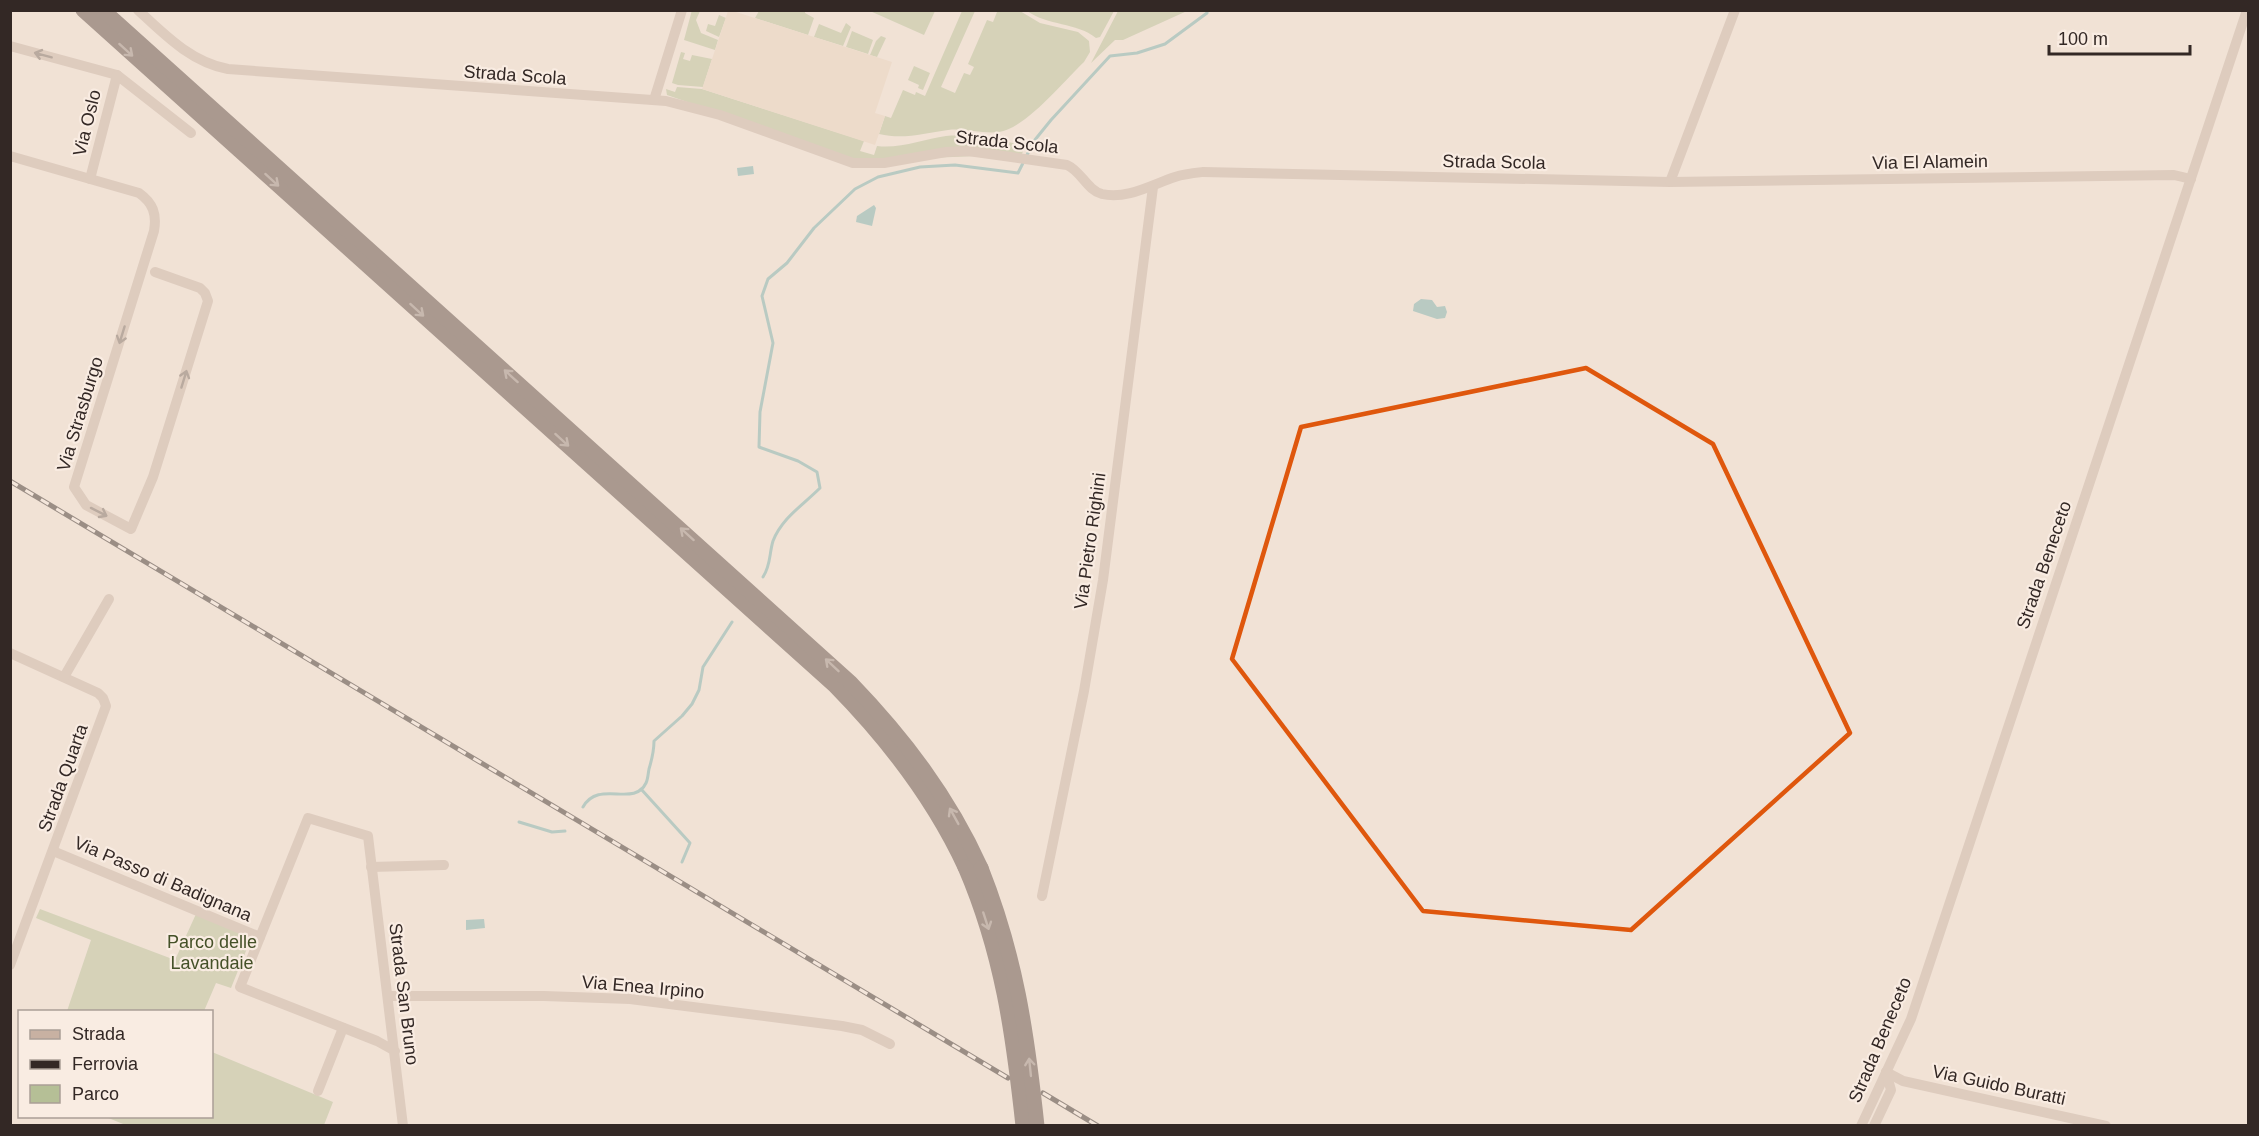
<svg xmlns="http://www.w3.org/2000/svg" width="2259" height="1136" viewBox="0 0 2259 1136" font-family="Arial,sans-serif">
  <rect width="100%" height="100%" fill="#f1e2d6"/>
  <g fill="#b5bf96">
    <polygon points="692,10 700,11 696,20 701,33 718,40 715,50 684,40"/>
    <polygon points="805,10 805,13 814,18 808,35 755,18 759,11"/>
    <polygon points="870,11 935,11 924,35"/>
    <path d="M962 11H975L941 87 955 93 964 73 970 75 974 67 968 64 987 20 993 22 997 12 994 11H1020L1040 23 1078 32 1089 41 1090 52 1084 62C1064 81 1026 128 999 132 982 134 965 128 948 130 924 133 904 140 879 134L885 116 891 118 903 90 915 95 916 92 925 96Z"/>
    <path d="M1027 11H1114L1100 37 1096 38C1076 22 1048 26 1027 11Z"/>
    <polygon points="1118,11 1118,10 1187,11 1123,40 1115,40 1091,63"/>
    <polygon points="719,15 726,18 719,37 706,31 708,24 715,26"/>
    <polygon points="846,23 851,27 843,46 814,37 819,24 841,33"/>
    <polygon points="852,31 873,40 868,54 846,47"/>
    <polygon points="881,36 886,38 877,57 870,55 876,41"/>
    <polygon points="681,52 685,53 683,59 690,61 692,55 712,59 703,87 678,85 672,83"/>
    <polygon points="914,66 930,73 923,90 918,88 919,85 908,80"/>
    <path d="M677 87 702 89 864 141 860 151 874 155 877 146C900 149 924 139 946 136 965 134 1007 138 1024 148L1022 154 858 161 667 95 666 89 675 92Z"/>
    <polygon points="40,909 175,960 196,914 252,936 231,988 216,983 204,1011 67,1011 91,940 36,918"/>
    <polygon points="212,1052 333,1102 324,1125 128,1126 106,1117 212,1116"/>
  </g>
  <polygon fill="#e9d2bc" points="728,11 733,11 892,62 875,113 885,116 875,145 702,89"/>
  <g fill="#75aeac">
    <polygon points="753,166 754,174 738,176 737,168"/>
    <polygon points="874,205 876,208 872,226 856,222 857,216"/>
    <polygon points="1421,299 1432,300 1437,307 1445,306 1447,312 1445,318 1437,319 1413,311 1414,304"/>
    <polygon points="484,919 485,928 466,930 466,920"/>
  </g>
  <g fill="none" stroke-linecap="round" stroke-linejoin="round">
    <g stroke="#75aeac" stroke-width="3">
      <polyline points="1026,157 1034,141 1051,120 1110,56 1137,53 1165,44 1207,13 1207,10"/>
      <path d="M763 577C771 565 769 554 773 541 782 518 803 505 820 488L817 472 798 461 759 447 760 412 773 343 762 296 768 279 787 263 814 228 855 189 878 177 920 167 955 165 1018 173 1023 163"/>
      <polyline points="641,789 690,843 682,862"/>
      <path d="M583 807C599 779 634 808 646 783 648 779 648 774 649 769 652 759 654 752 654 741L682 716 692 704 699 690 703 667 732 622"/>
      <polyline points="519,822 552,832 565,831"/>
    </g>
    <g stroke="#c8b1a2" stroke-width="10">
      <path d="M138 10C165 35 191 62 228 69L666 101 720 115 853 163H884L946 152 968 151 1067 165C1081 171 1087 190 1102 194 1127 200 1153 184 1175 177 1184 174 1194 173 1203 172L1670 182 1735 10"/>
      <polyline points="10,46 117,75 191,133"/>
      <polyline points="654,100 682,10"/>
      <path d="M10 156 139 193C153 203 157 214 154 231L74 487 86 505 131 529 153 477 208 301 205 293 200 288 155 272"/>
      <polyline points="90,179 117,75"/>
      <polyline points="1670,182 2174,175 2191,179"/>
      <polyline points="10,653 98,693 103,698 106,706 10,965"/>
      <polyline points="64,677 109,599"/>
      <polyline points="53,851 260,937"/>
      <polyline points="371,867 444,865"/>
      <polyline points="1042,896 1084,691 1103,580 1153,187"/>
      <polyline points="388,996 544,996 630,999 842,1026 862,1030 890,1044"/>
      <polyline points="395,1051 377,1041 240,987 308,818 368,836 403,1126"/>
      <polyline points="1886,1072 1903,1081 2106,1126"/>
      <polyline points="318,1091 343,1028"/>
      <polyline points="1861,1126 1911,1019 2247,10"/>
      <polyline points="1874,1126 1891,1090 1886,1072"/>
    </g>
    <g stroke="#54413b" stroke-width="15">
      <path d="M83 10 835 686C888 740 933 798 965 867"/>
      <path d="M103 10 850 682C904 738 949 797 981 868"/>
    </g>
    <g stroke="#332825" stroke-width="5">
      <g id="rail">
        <polyline points="10,481 1008,1078"/>
        <polyline points="1043,1093 1098,1126"/>
      </g>
    </g>
    <use href="#rail" stroke="#f9ece2" stroke-width="3" stroke-dasharray="9" stroke-linecap="butt"/>
    <g stroke="#54413b" stroke-width="15">
      <path d="M965 867C1002 953 1013 1033 1023 1126"/>
      <path d="M981 868C1016 956 1027 1032 1037 1126"/>
    </g>
  </g>
  <defs><path id="oneway-shaft" d="M-6 0H5M1.5-3L5.5 0L1.5 3" fill="none" stroke-width="1.6" stroke-linecap="round" stroke-linejoin="round" transform="scale(1.5)"/></defs>
  <g stroke="#96857e">
    <use href="#oneway-shaft" transform="translate(126 50) rotate(42)"/>
    <use href="#oneway-shaft" transform="translate(272 180) rotate(42)"/>
    <use href="#oneway-shaft" transform="translate(417 310) rotate(42)"/>
    <use href="#oneway-shaft" transform="translate(511 376) rotate(-138)"/>
    <use href="#oneway-shaft" transform="translate(562 440) rotate(42)"/>
    <use href="#oneway-shaft" transform="translate(687 534) rotate(-138)"/>
    <use href="#oneway-shaft" transform="translate(832 665) rotate(-137)"/>
    <use href="#oneway-shaft" transform="translate(954 816) rotate(-119)"/>
    <use href="#oneway-shaft" transform="translate(986 921) rotate(72)"/>
    <use href="#oneway-shaft" transform="translate(1030 1067) rotate(-96)"/>
  </g>
  <g stroke="#76665d">
    <use href="#oneway-shaft" transform="translate(43 55) rotate(-165)"/>
    <use href="#oneway-shaft" transform="translate(122 335) rotate(107)"/>
    <use href="#oneway-shaft" transform="translate(184 379) rotate(-73)"/>
    <use href="#oneway-shaft" transform="translate(99 512) rotate(27)"/>
  </g>
  <path d="M0 0H2259V1136H0ZM1586 368 1713 444 1850 733 1631 930 1423 911 1232 659 1301 427Z" fill="#f1e2d6" fill-opacity=".55" fill-rule="evenodd"/>
  <path fill="none" stroke="#df570d" stroke-width="4.5" stroke-linejoin="round" d="M1586 368 1713 444 1850 733 1631 930 1423 911 1232 659 1301 427Z"/>
  <g text-anchor="middle" dominant-baseline="central" stroke-width="4.5" stroke-linejoin="round" paint-order="stroke">
    <g font-size="18" fill="#332825" stroke="#f9ece2">
      <text transform="translate(515 75) rotate(4)">Strada Scola</text>
      <text transform="translate(87 123) rotate(-76)">Via Oslo</text>
      <text transform="translate(1007 142) rotate(6)">Strada Scola</text>
      <text transform="translate(1494 162) rotate(1)">Strada Scola</text>
      <text transform="translate(1930 162) rotate(-1)">Via El Alamein</text>
      <text transform="translate(80 414) rotate(-73)">Via Strasburgo</text>
      <text transform="translate(1090 541) rotate(-82)">Via Pietro Righini</text>
      <text transform="translate(2044 565) rotate(-71)">Strada Beneceto</text>
      <text transform="translate(63 778) rotate(-70)">Strada Quarta</text>
      <text transform="translate(163 879) rotate(23)">Via Passo di Badignana</text>
      <text transform="translate(643 987) rotate(5)">Via Enea Irpino</text>
      <text transform="translate(404 994) rotate(83)">Strada San Bruno</text>
      <text transform="translate(1880 1040) rotate(-67)">Strada Beneceto</text>
      <text transform="translate(1999 1085) rotate(12)">Via Guido Buratti</text>
    </g>
    <g font-size="18" fill="#455128" stroke="#f9ece2">
      <text x="212" y="942">Parco delle<tspan x="212" dy="21">Lavandaie</tspan></text>
    </g>
  </g>
  <rect width="2259" height="1136" fill="none" stroke="#332825" stroke-width="24"/>
  <rect x="18" y="1010" width="195" height="108" fill="#f9ece2" stroke="#aa9e96" stroke-width="1.5"/>
  <rect x="30" y="1030" width="30" height="9" fill="#c8b1a2" stroke="#aa9e96" stroke-width="1.5"/>
  <text x="72" y="1040" font-size="18" fill="#332825">Strada</text>
  <rect x="30" y="1060" width="30" height="9" fill="#332825" stroke="#aa9e96" stroke-width="1.5"/>
  <text x="72" y="1070" font-size="18" fill="#332825">Ferrovia</text>
  <rect x="30" y="1085" width="30" height="18" fill="#b5bf96" stroke="#aa9e96" stroke-width="1.5"/>
  <text x="72" y="1100" font-size="18" fill="#332825">Parco</text>
  <path d="M2049 45v9h141v-9" fill="none" stroke="#332825" stroke-width="3"/>
  <text x="2058" y="45" font-size="18" fill="#332825" stroke="#f9ece2" stroke-width="4.5" paint-order="stroke">100 m</text>
</svg>
